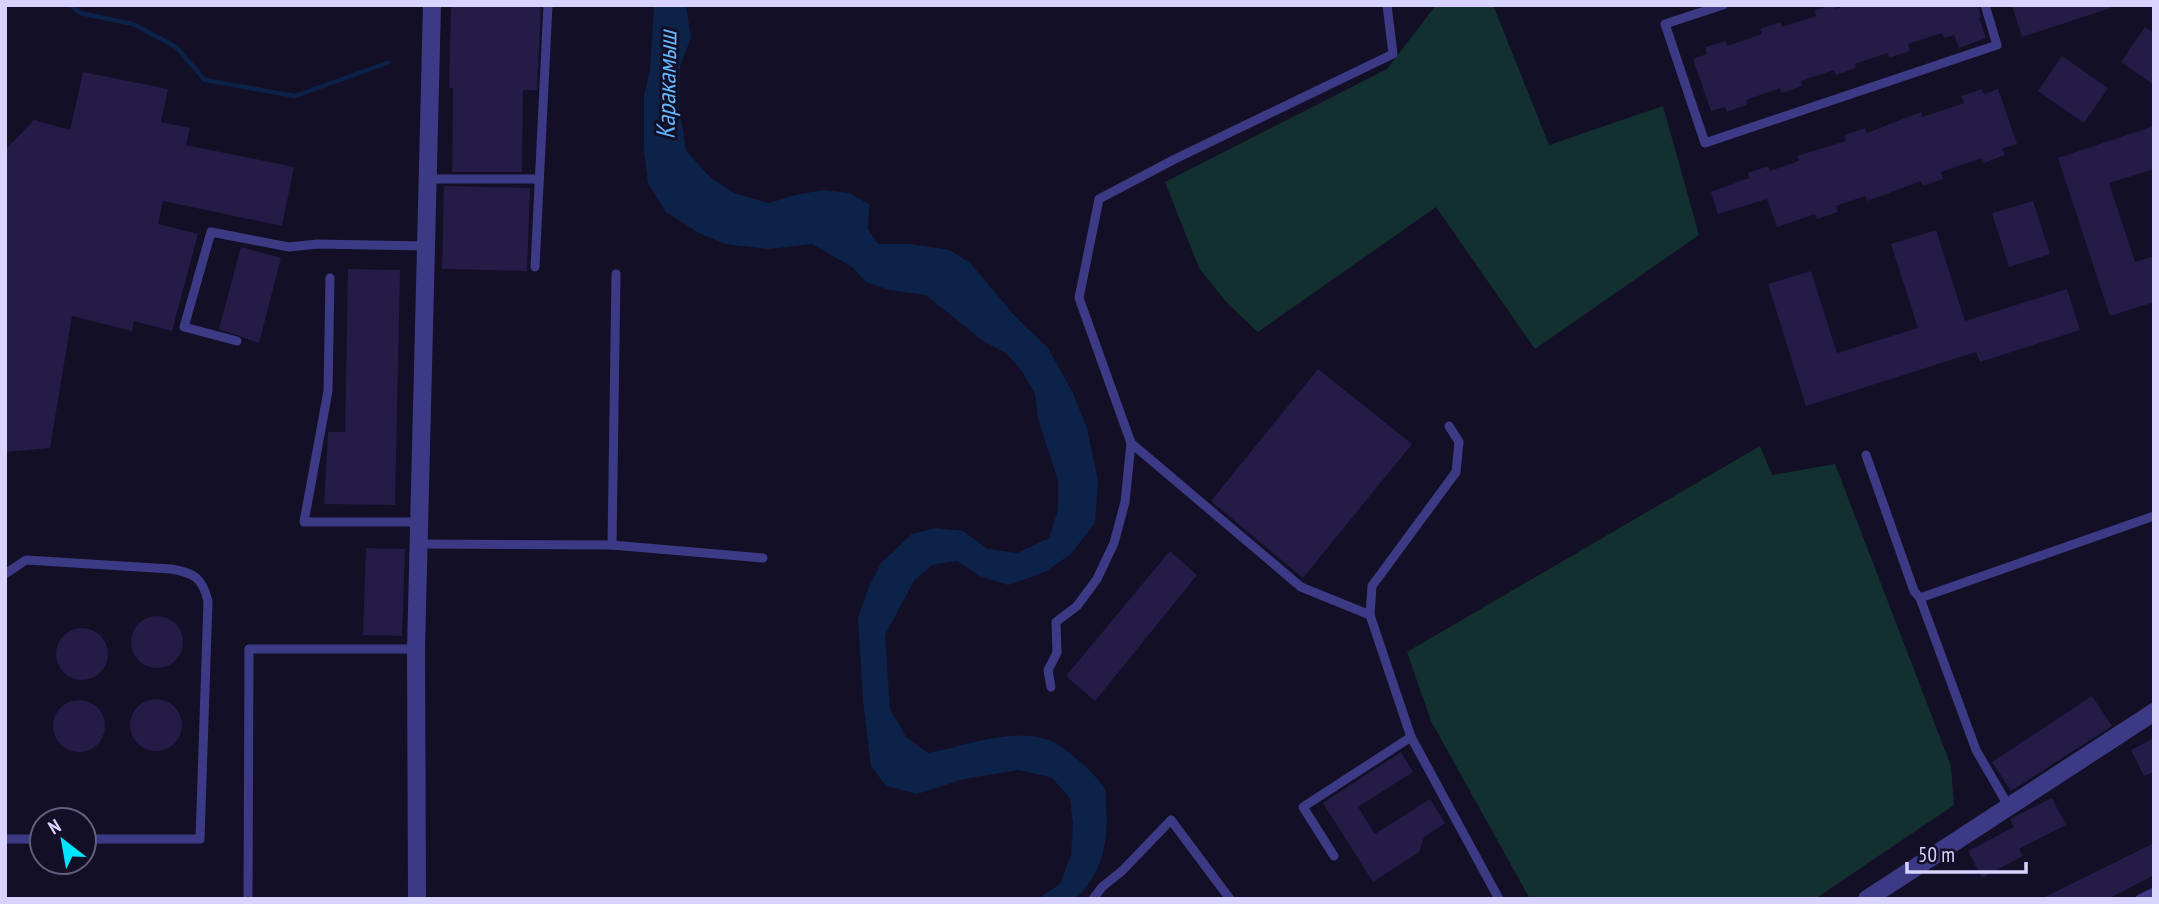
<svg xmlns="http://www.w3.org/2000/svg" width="2159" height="904" viewBox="0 0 2159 904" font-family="'PT Sans Narrow',sans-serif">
  <rect width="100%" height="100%" fill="#130f26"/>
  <g fill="#12302f">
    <polygon points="1436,5 1493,5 1549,145 1663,106 1699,235 1535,349 1436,207 1258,332 1227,303 1199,268 1165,182 1387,69"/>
    <polygon points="1760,446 1772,475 1835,464 1951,766 1954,805 1815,899 1530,899 1431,721 1407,652"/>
  </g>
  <path fill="#0c2248" d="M654 5H686L691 38 680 66 679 106 686 150 698 164 710 177 734 193 769 203 795 195 823 190 849 193 869 204 868 229 878 244H909L950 250 971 264 1013 314 1048 348 1073 393 1087 428 1098 481 1095 523 1071 554 1045 572 1008 585 980 576 957 561 932 565 914 581 885 635 890 709 906 737 928 753C966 746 1011 727 1049 740 1063 745 1100 777 1105 790 1106 794 1106 801 1106 806 1109 841 1102 875 1075 899H1028L1039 898 1060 884 1071 855 1073 824 1070 798 1051 777 1018 770 964 779 917 794 886 786 871 766 863 701 858 618 868 589 881 563 912 534 935 528 963 531 988 549 1017 553 1049 538 1058 510V480L1038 419 1035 394 1022 371 1006 353 983 341 926 295 889 290 866 282 852 267 812 244 769 249 725 244 699 233 666 212 648 183 644 150V96L650 70Z"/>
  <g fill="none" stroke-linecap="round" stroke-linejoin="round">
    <polyline stroke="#0c2248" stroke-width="4.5" points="71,5 80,13 133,24 176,47 205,80 295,96 387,63"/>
  </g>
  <g fill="#241b47">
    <polygon points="451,5 541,5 537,90 523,90 522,172 452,172 453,88 449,88"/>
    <polygon points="1831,5 1835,5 1836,9 1847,5 1978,5 1981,17 1979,18 1986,38 1959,48 1954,35 1944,38 1942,33 1908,44 1910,51 1889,58 1888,53 1855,64 1856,68 1836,75 1834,70 1801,81 1802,86 1782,93 1780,88 1746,100 1747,105 1737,108 1727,112 1725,107 1711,111 1693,59 1707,54 1705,47 1726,41 1727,46 1762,34 1760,29 1781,22 1782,27 1816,16 1814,11"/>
    <polygon points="2012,5 2110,5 2111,8 2022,37"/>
    <polygon points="2145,27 2154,33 2154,85 2121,62"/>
    <polygon points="2062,56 2108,88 2084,123 2038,91"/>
    <polygon points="83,72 168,89 161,122 190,128 186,145 294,167 282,226 163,201 158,224 198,234 172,331 134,321 132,331 72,316 50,448 5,452 5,150 34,120 70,130"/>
    <polygon points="1982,89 1984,94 1998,89 2017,144 2002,149 2005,155 1984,163 1982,158 1941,172 1943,179 1923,186 1921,181 1867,201 1865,196 1836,206 1838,212 1817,219 1815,214 1777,227 1767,199 1718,214 1711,192 1749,178 1748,173 1768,166 1770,171 1799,161 1797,156 1846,141 1844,135 1865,128 1867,133 1921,112 1922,117 1964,103 1961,96"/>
    <polygon points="2154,126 2154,169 2109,183 2135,262 2154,256 2154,302 2110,316 2058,158"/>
    <polygon points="444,186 530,188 527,271 442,269"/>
    <polygon points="2033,201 2050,254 2009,267 1992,213"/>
    <polygon points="1936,230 1965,321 2067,289 2080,330 1980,362 1976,352 1806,406 1768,284 1811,271 1837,353 1918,328 1891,244"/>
    <polygon points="241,247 281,258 259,343 219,329"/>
    <polygon points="348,269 400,270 395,505 324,504 328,432 345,432"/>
    <polygon points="1318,369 1412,444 1303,578 1211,501"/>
    <polygon points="366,548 405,549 402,636 363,635"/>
    <polygon points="1170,551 1197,575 1095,701 1066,676"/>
    <circle cx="157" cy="642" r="26"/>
    <circle cx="82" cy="654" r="26"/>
    <polygon points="2092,696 2112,726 2011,791 1992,762"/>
    <circle cx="156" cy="725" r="26"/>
    <circle cx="79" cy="726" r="26"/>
    <polygon points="2154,738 2154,772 2144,776 2131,750"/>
    <polygon points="1401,752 1413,772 1358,807 1375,834 1430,799 1445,823 1424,837 1419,852 1373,882 1323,803"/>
    <polygon points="2052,798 2066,825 2019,849 2023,856 1982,878 1968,851 2014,827 2010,819"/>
    <polygon points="2154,843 2154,875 2108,899 2041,899"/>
  </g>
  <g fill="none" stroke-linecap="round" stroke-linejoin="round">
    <g stroke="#3d3a85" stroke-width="9">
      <polyline points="1723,5 1665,24 1705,143 1997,45 1985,5"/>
      <polyline points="427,179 539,179"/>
      <polyline points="535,267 548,5"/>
      <polyline points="330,278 328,391 304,522 419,522"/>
      <polyline points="237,341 184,327 211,232 289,247 317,244 426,246"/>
      <polyline points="1131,443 1301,587 1370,615 1411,737 1499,899"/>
      <polyline points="1866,455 1914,591 1920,598 1976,750 2009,807"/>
      <polyline points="419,544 612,545 763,558"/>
      <polyline points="612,545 616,274"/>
      <path d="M5 574 26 560 171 569C194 573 202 577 208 601L200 839H84"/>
      <polyline points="1920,598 2154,516"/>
      <polyline points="1370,615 1372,586 1456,472 1459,442 1449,426"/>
      <polyline points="1051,687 1048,670 1057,653 1056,622 1077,606 1097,579 1114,543 1125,502 1131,443 1079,298 1099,199 1175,159 1393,54 1387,5"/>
      <polyline points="5,839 42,839"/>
      <polyline points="1334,856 1303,807 1411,737"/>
      <polyline points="248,899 249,649 416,649"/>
      <polyline points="1093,899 1102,887 1122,871 1171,820 1230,899"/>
      <polyline points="2140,899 2154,892"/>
    </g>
    <g stroke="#3d3a85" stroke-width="18">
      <polyline points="417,899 416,649 432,5"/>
      <polyline points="1867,899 2154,712"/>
    </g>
  </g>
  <g text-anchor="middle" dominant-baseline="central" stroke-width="6" stroke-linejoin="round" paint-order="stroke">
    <g font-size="26" font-style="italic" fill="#62b6ff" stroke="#130f26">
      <text transform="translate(666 85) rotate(-89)">Каракамыш</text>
    </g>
  </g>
  <rect width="2159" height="904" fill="none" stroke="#d9d4ff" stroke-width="14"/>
  <g transform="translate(63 841) rotate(329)"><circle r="33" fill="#130f26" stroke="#625e7d" stroke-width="2"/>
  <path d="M0-5L12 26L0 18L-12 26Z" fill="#00e5ff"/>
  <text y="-10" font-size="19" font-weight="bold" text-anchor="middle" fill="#d9d4ff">N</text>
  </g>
  <path d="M1907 862v10h119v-10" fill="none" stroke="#d9d4ff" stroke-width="3.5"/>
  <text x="1918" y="862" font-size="21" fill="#d9d4ff" stroke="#130f26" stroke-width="5" paint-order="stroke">50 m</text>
</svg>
